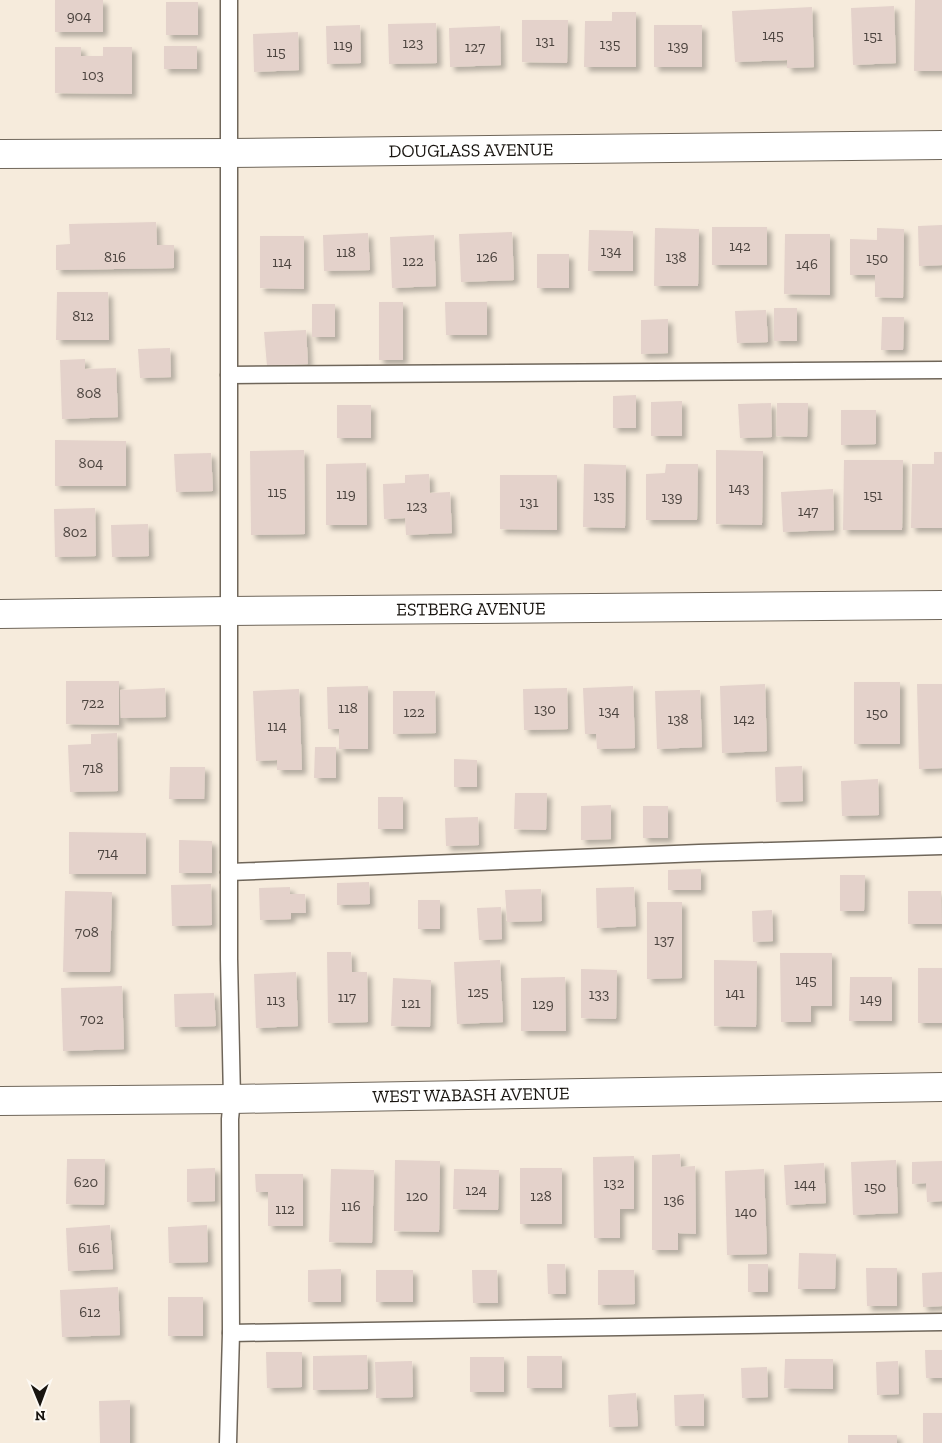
<svg xmlns="http://www.w3.org/2000/svg" width="942" height="1443" viewBox="0 0 942 1443" font-family="'Zilla Slab',serif">
  <defs>
    <filter id="shadow"><feDropShadow dx="4.5" dy="4.5" stdDeviation="2.5" flood-color="#0004"/></filter>
  </defs>
  <rect width="100%" height="100%" fill="#f6ebdc"/>
  <g fill="#e4d2cb" filter="url(#shadow)">
    <rect x="55" y="0" width="48" height="32"/>
    <polygon points="915,0 942,0 942,71 914,71"/>
    <rect x="166" y="2" width="32" height="33"/>
    <polygon points="894,6 896,63 853,65 851,8"/>
    <polygon points="812,7 814,67 787,68 787,60 735,62 732,11"/>
    <polygon points="612,12 636,12 636,67 584,67 585,21 612,21"/>
    <polygon points="522,20 568,20 567,63 522,62"/>
    <polygon points="436,23 437,63 389,64 388,24"/>
    <polygon points="360,25 361,63 327,64 326,26"/>
    <rect x="654" y="25" width="48" height="42"/>
    <polygon points="500,26 501,65 450,67 449,28"/>
    <polygon points="298,32 299,70 254,72 253,34"/>
    <rect x="164" y="46" width="33" height="23"/>
    <polygon points="55,47 81,47 81,56 103,56 103,47 132,47 132,94 55,93"/>
    <polygon points="156,222 157,245 174,245 174,268 56,270 56,245 70,244 69,224"/>
    <polygon points="942,225 942,265 919,266 918,226"/>
    <rect x="712" y="227" width="55" height="38"/>
    <polygon points="655,228 699,229 698,286 654,286"/>
    <polygon points="877,228 904,229 903,298 875,297 875,275 850,275 850,239 877,240"/>
    <polygon points="589,230 633,231 633,271 588,271"/>
    <polygon points="512,232 514,280 461,282 459,234"/>
    <polygon points="368,233 370,270 324,271 323,235"/>
    <polygon points="785,234 830,234 830,295 784,294"/>
    <polygon points="434,235 436,286 392,288 390,237"/>
    <polygon points="260,236 304,236 304,289 260,288"/>
    <rect x="537" y="254" width="32" height="34"/>
    <polygon points="57,292 108,292 109,340 56,340"/>
    <rect x="379" y="302" width="24" height="58"/>
    <polygon points="445,302 487,302 487,335 446,335"/>
    <rect x="312" y="304" width="23" height="33"/>
    <rect x="774" y="308" width="23" height="33"/>
    <polygon points="766,310 768,342 737,343 735,311"/>
    <polygon points="882,317 904,317 903,350 881,350"/>
    <polygon points="668,319 668,353 641,354 641,320"/>
    <polygon points="306,330 308,364 267,366 264,332"/>
    <polygon points="170,348 171,377 140,378 138,349"/>
    <polygon points="85,359 85,369 116,368 118,417 62,419 60,360"/>
    <polygon points="636,395 636,428 613,428 613,396"/>
    <polygon points="682,401 682,436 651,436 651,402"/>
    <polygon points="771,403 772,437 740,438 738,404"/>
    <polygon points="777,403 808,403 807,437 776,436"/>
    <rect x="337" y="405" width="34" height="33"/>
    <polygon points="841,410 876,410 876,444 841,445"/>
    <polygon points="55,440 126,441 126,486 55,486"/>
    <polygon points="304,450 305,534 251,535 250,451"/>
    <polygon points="716,450 763,451 762,525 716,524"/>
    <polygon points="934,452 942,452 942,528 911,528 912,464 934,464"/>
    <polygon points="211,453 213,491 176,492 174,454"/>
    <polygon points="844,460 903,460 902,530 843,530"/>
    <polygon points="366,463 367,525 326,525 326,464"/>
    <polygon points="584,464 626,465 625,528 583,527"/>
    <polygon points="666,464 698,464 697,520 646,520 646,474 665,473"/>
    <polygon points="429,474 430,493 450,492 452,533 406,535 405,518 384,519 383,484 405,483 405,475"/>
    <polygon points="500,475 557,475 557,530 500,529"/>
    <polygon points="833,489 834,530 783,532 781,492"/>
    <polygon points="95,508 96,556 55,557 54,509"/>
    <polygon points="148,524 149,556 112,557 111,525"/>
    <polygon points="66,681 119,681 119,725 66,724"/>
    <rect x="854" y="682" width="46" height="62"/>
    <polygon points="765,684 767,751 722,753 720,686"/>
    <polygon points="917,684 942,684 942,768 919,769"/>
    <polygon points="368,686 368,749 339,749 339,729 328,729 327,687"/>
    <polygon points="633,686 635,748 597,749 596,734 585,734 583,688"/>
    <polygon points="165,688 166,717 121,718 120,690"/>
    <polygon points="567,688 568,729 524,730 523,689"/>
    <polygon points="299,689 302,770 277,770 277,760 256,761 253,691"/>
    <polygon points="700,690 702,747 657,749 655,691"/>
    <polygon points="393,691 435,691 436,733 393,734"/>
    <polygon points="117,733 118,791 70,792 68,745 91,744 91,734"/>
    <polygon points="315,747 336,747 336,778 314,778"/>
    <polygon points="454,759 477,760 477,787 454,787"/>
    <polygon points="802,766 803,801 776,802 775,767"/>
    <polygon points="170,767 205,767 204,799 169,799"/>
    <polygon points="878,779 879,815 842,816 841,781"/>
    <polygon points="515,793 547,793 546,830 514,829"/>
    <rect x="378" y="797" width="25" height="32"/>
    <polygon points="611,805 611,839 581,840 581,806"/>
    <rect x="643" y="806" width="25" height="32"/>
    <polygon points="478,817 479,845 446,846 445,818"/>
    <polygon points="69,832 146,833 146,874 69,874"/>
    <polygon points="179,840 212,841 212,873 179,873"/>
    <polygon points="701,869 701,890 668,890 668,870"/>
    <polygon points="840,875 865,875 864,911 840,911"/>
    <polygon points="369,882 370,904 337,905 337,883"/>
    <polygon points="211,884 212,925 172,926 171,885"/>
    <polygon points="290,887 290,894 305,894 306,913 291,913 291,919 260,920 259,888"/>
    <polygon points="634,887 636,926 597,928 596,888"/>
    <polygon points="541,889 542,921 507,922 505,890"/>
    <polygon points="65,891 112,892 110,972 63,972"/>
    <polygon points="908,891 941,891 942,924 908,924"/>
    <rect x="418" y="900" width="22" height="29"/>
    <polygon points="647,902 682,902 682,978 647,979"/>
    <polygon points="501,907 502,939 479,940 477,908"/>
    <polygon points="772,910 773,941 753,942 752,911"/>
    <polygon points="327,952 351,952 352,972 367,972 368,1022 328,1023"/>
    <polygon points="780,953 832,953 832,1006 811,1006 811,1022 781,1022"/>
    <polygon points="500,960 503,1022 457,1024 454,962"/>
    <polygon points="714,960 757,961 756,1027 714,1026"/>
    <rect x="918" y="968" width="24" height="55"/>
    <polygon points="581,969 617,970 616,1019 581,1018"/>
    <polygon points="296,972 298,1026 256,1028 254,974"/>
    <polygon points="565,977 566,1031 521,1031 521,978"/>
    <polygon points="850,977 892,977 892,1021 849,1021"/>
    <polygon points="393,978 431,980 430,1027 391,1026"/>
    <polygon points="122,986 124,1049 63,1051 61,988"/>
    <polygon points="214,993 216,1026 175,1027 174,994"/>
    <polygon points="680,1154 681,1167 695,1166 696,1234 678,1233 678,1250 652,1250 652,1155"/>
    <polygon points="634,1156 634,1209 620,1209 620,1238 594,1238 593,1157"/>
    <polygon points="67,1159 105,1159 104,1205 66,1204"/>
    <polygon points="395,1160 440,1161 439,1232 394,1231"/>
    <polygon points="896,1160 898,1213 853,1215 851,1162"/>
    <polygon points="942,1161 942,1201 927,1202 926,1183 912,1184 912,1162"/>
    <polygon points="824,1163 826,1203 786,1205 784,1165"/>
    <polygon points="215,1168 215,1201 187,1202 187,1169"/>
    <rect x="520" y="1168" width="42" height="56"/>
    <polygon points="331,1169 374,1170 372,1243 329,1242"/>
    <polygon points="454,1169 499,1170 498,1210 453,1209"/>
    <polygon points="764,1169 767,1254 727,1255 725,1171"/>
    <polygon points="255,1174 303,1174 303,1226 268,1226 268,1192 256,1192"/>
    <polygon points="110,1225 113,1269 68,1271 66,1228"/>
    <polygon points="207,1225 208,1262 169,1263 168,1227"/>
    <polygon points="799,1253 836,1254 835,1289 798,1289"/>
    <polygon points="547,1264 565,1264 566,1294 548,1294"/>
    <rect x="748" y="1264" width="20" height="28"/>
    <polygon points="866,1268 897,1268 897,1306 867,1306"/>
    <polygon points="341,1269 341,1302 308,1302 308,1270"/>
    <rect x="376" y="1270" width="37" height="32"/>
    <polygon points="472,1270 497,1270 498,1303 473,1303"/>
    <polygon points="598,1270 634,1270 635,1304 598,1305"/>
    <polygon points="942,1272 942,1306 923,1307 922,1273"/>
    <polygon points="118,1287 120,1335 62,1337 60,1290"/>
    <rect x="168" y="1297" width="35" height="39"/>
    <polygon points="925,1350 942,1350 942,1378 926,1378"/>
    <polygon points="266,1352 302,1352 302,1387 267,1388"/>
    <polygon points="367,1355 368,1389 313,1390 313,1356"/>
    <rect x="527" y="1356" width="35" height="32"/>
    <rect x="470" y="1357" width="34" height="35"/>
    <polygon points="785,1359 833,1359 833,1389 784,1388"/>
    <polygon points="412,1361 413,1397 376,1398 375,1362"/>
    <polygon points="898,1361 899,1394 877,1395 876,1362"/>
    <polygon points="767,1367 768,1397 742,1398 741,1368"/>
    <polygon points="636,1393 638,1426 609,1427 608,1395"/>
    <polygon points="704,1394 704,1426 675,1426 674,1395"/>
    <polygon points="130,1400 130,1443 100,1443 99,1401"/>
    <rect x="923" y="1413" width="19" height="30"/>
    <rect x="848" y="1435" width="49" height="8"/>
  </g>
  <g fill="none" stroke-linecap="round" stroke-linejoin="round">
    <g stroke="#6f665a" stroke-width="19">
      <g id="lane">
        <polyline points="229,375 942,370"/>
        <polyline points="229,872 699,853 942,846"/>
        <polyline points="231,1333 942,1322"/>
        <polyline points="228,1443 231,1333 230,1119 232,1099 229,959 229,0"/>
      </g>
    </g>
    <g stroke="#6f665a" stroke-width="30">
      <g id="street">
        <path id="s1" d="M0 154 229 153 942 145"/>
        <path id="s2" d="M0 614 230 611 942 605"/>
        <path id="s3" d="M0 1101 232 1099 942 1087"/>
      </g>
    </g>
    <use href="#lane" stroke="#fff" stroke-width="16"/>
    <use href="#street" stroke="#fff" stroke-width="28"/>
  </g>
  <g text-anchor="middle" dominant-baseline="central" stroke-width="4" stroke-linejoin="round" paint-order="stroke">
    <g font-size="15" fill="#4c443f">
      <text x="79" y="16">904</text>
      <text x="773" y="35">145</text>
      <text x="873" y="36">151</text>
      <text x="545" y="41">131</text>
      <text x="413" y="43">123</text>
      <text x="610" y="44">135</text>
      <text x="343" y="45">119</text>
      <text x="678" y="46">139</text>
      <text x="475" y="47">127</text>
      <text x="276" y="52">115</text>
      <text x="93" y="75">103</text>
      <text x="740" y="246">142</text>
      <text x="611" y="251">134</text>
      <text x="346" y="252">118</text>
      <text x="115" y="257">816</text>
      <text x="487" y="257">126</text>
      <text x="676" y="257">138</text>
      <text x="877" y="258">150</text>
      <text x="413" y="261">122</text>
      <text x="282" y="262">114</text>
      <text x="807" y="264">146</text>
      <text x="83" y="316">812</text>
      <text x="89" y="393">808</text>
      <text x="91" y="463">804</text>
      <text x="739" y="488">143</text>
      <text x="277" y="492">115</text>
      <text x="346" y="494">119</text>
      <text x="873" y="495">151</text>
      <text x="604" y="496">135</text>
      <text x="672" y="497">139</text>
      <text x="529" y="502">131</text>
      <text x="417" y="506">123</text>
      <text x="808" y="511">147</text>
      <text x="75" y="532">802</text>
      <text x="93" y="703">722</text>
      <text x="348" y="708">118</text>
      <text x="545" y="709">130</text>
      <text x="609" y="711">134</text>
      <text x="414" y="712">122</text>
      <text x="877" y="713">150</text>
      <text x="678" y="719">138</text>
      <text x="744" y="719">142</text>
      <text x="277" y="726">114</text>
      <text x="93" y="768">718</text>
      <text x="108" y="853">714</text>
      <text x="87" y="932">708</text>
      <text x="664" y="940">137</text>
      <text x="806" y="980">145</text>
      <text x="478" y="992">125</text>
      <text x="735" y="993">141</text>
      <text x="599" y="994">133</text>
      <text x="347" y="997">117</text>
      <text x="871" y="999">149</text>
      <text x="276" y="1000">113</text>
      <text x="411" y="1003">121</text>
      <text x="543" y="1004">129</text>
      <text x="92" y="1019">702</text>
      <text x="86" y="1182">620</text>
      <text x="614" y="1183">132</text>
      <text x="805" y="1184">144</text>
      <text x="875" y="1187">150</text>
      <text x="476" y="1190">124</text>
      <text x="417" y="1196">120</text>
      <text x="541" y="1196">128</text>
      <text x="674" y="1200">136</text>
      <text x="351" y="1206">116</text>
      <text x="285" y="1209">112</text>
      <text x="746" y="1212">140</text>
      <text x="89" y="1248">616</text>
      <text x="90" y="1312">612</text>
    </g>
    <g font-size="18" fill="#191510" stroke="#fdf9f3">
      <text stroke="none"><textPath href="#s1" startOffset="471">DOUGLASS AVENUE</textPath></text>
      <text stroke="none"><textPath href="#s2" startOffset="471">ESTBERG AVENUE</textPath></text>
      <text stroke="none"><textPath href="#s3" startOffset="471">WEST WABASH AVENUE</textPath></text>
    </g>
  </g>
  <g transform="translate(40 1403) rotate(179)" stroke="#fdf9f3" stroke-width="4" paint-order="stroke">
  <path d="M0-4L9 19L0 12L-9 19Z" fill="#191510"/>
  <text y="-8" font-size="14" font-weight="bold" text-anchor="middle" fill="#191510">N</text>
  </g>
</svg>
